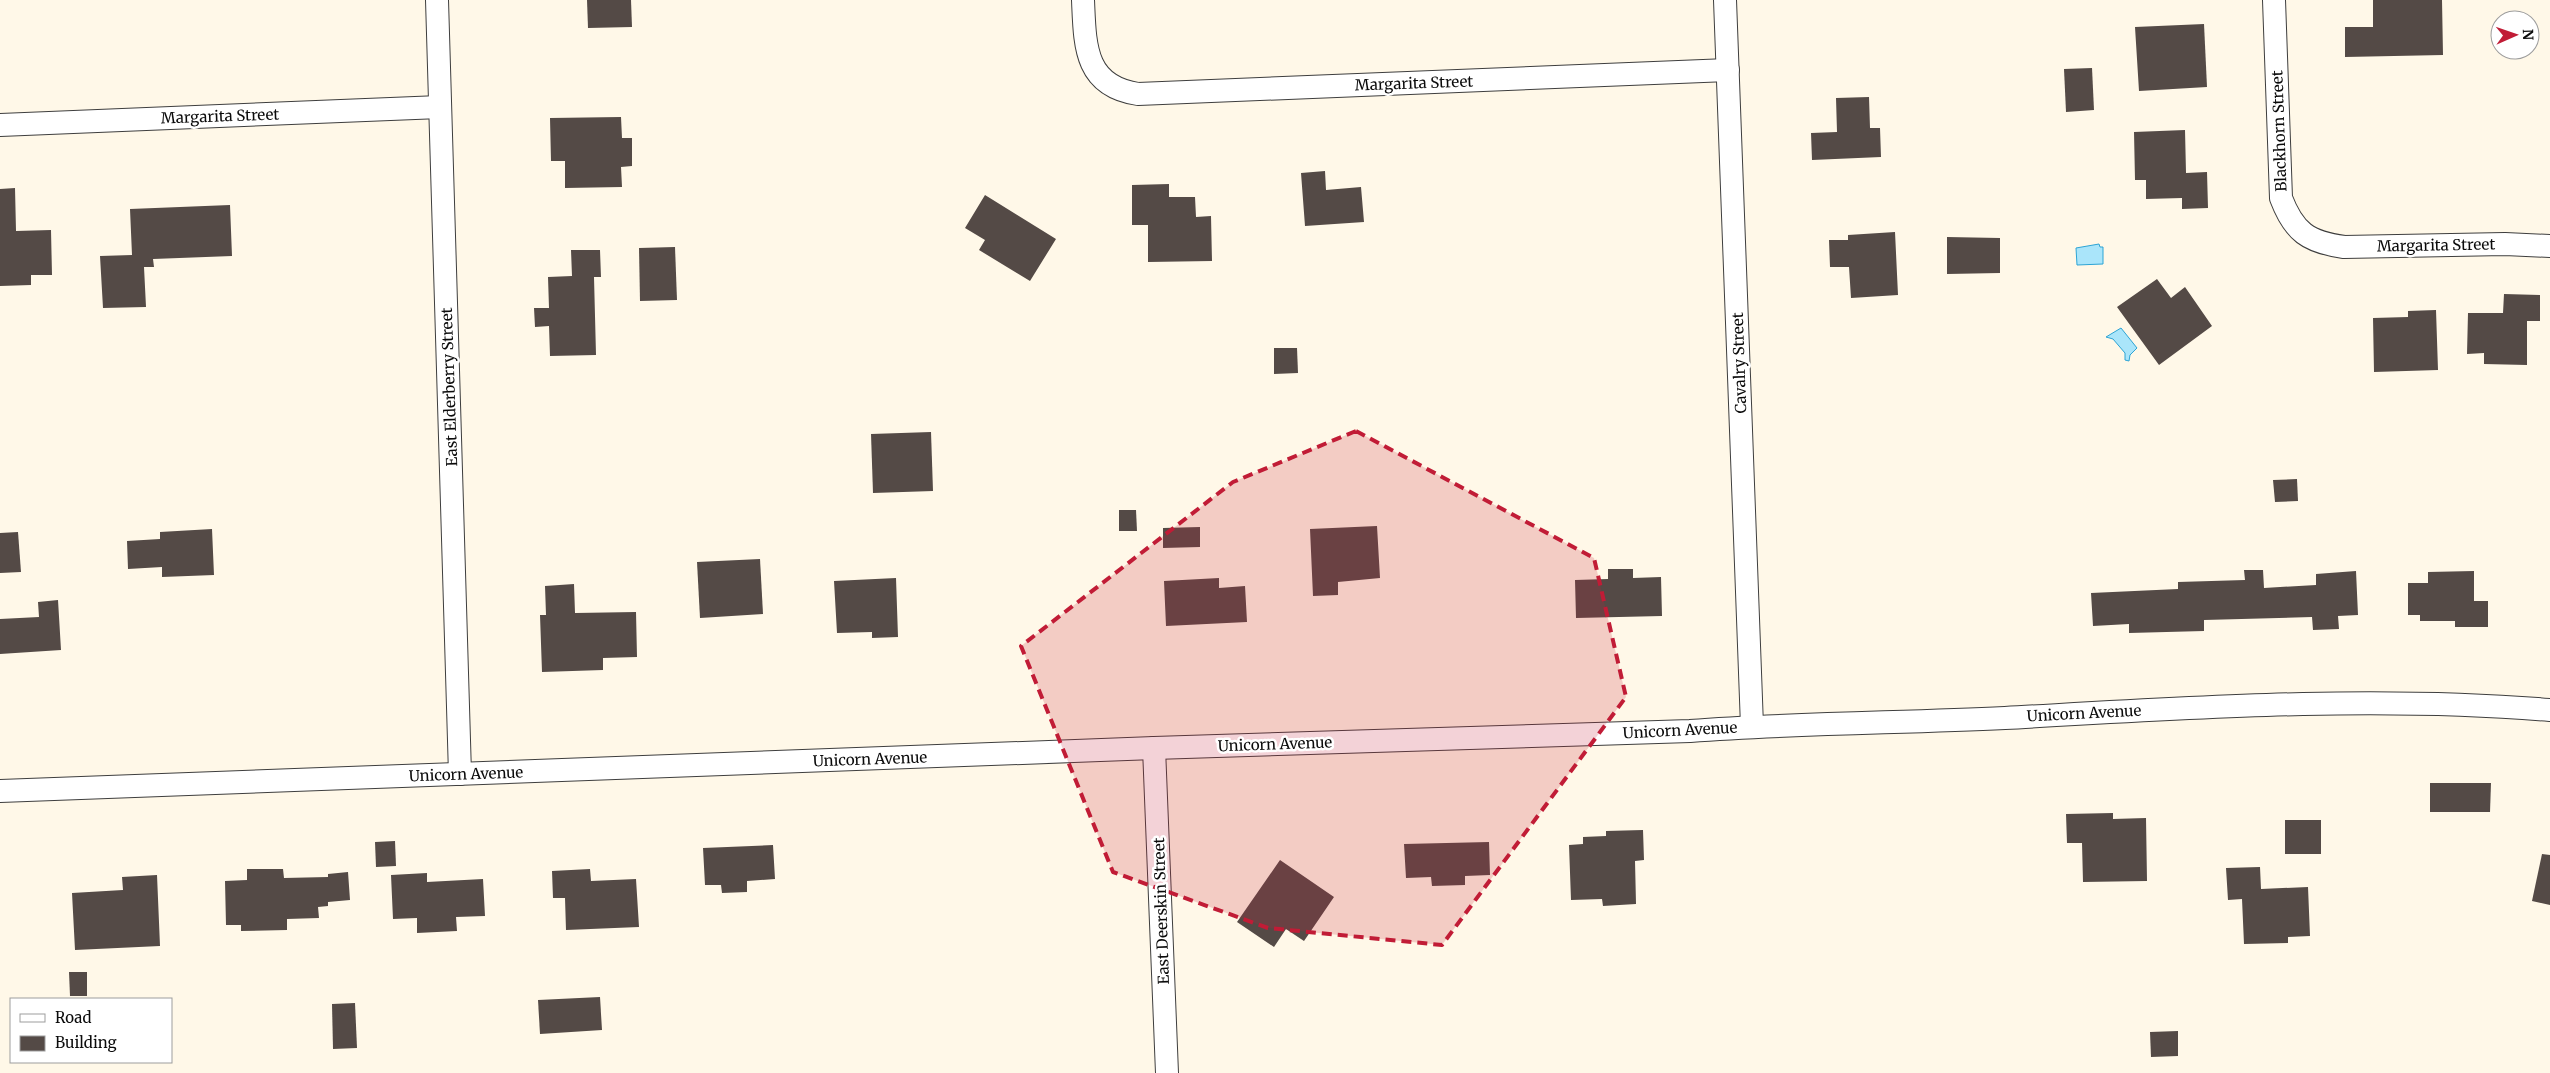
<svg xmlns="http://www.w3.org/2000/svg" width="2550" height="1073" viewBox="0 0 2550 1073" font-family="Merriweather,serif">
  <rect width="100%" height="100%" fill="#fff8e8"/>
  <g fill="#aae5fa" stroke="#2da4d5">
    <polygon points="2099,244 2100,247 2103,247 2103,264 2077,265 2076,248"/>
    <polygon points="2121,328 2137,348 2130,355 2129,361 2125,360 2125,353 2113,339 2106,337"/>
  </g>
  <g fill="#544a46">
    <polygon points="587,0 631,0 632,27 588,28"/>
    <polygon points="2373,0 2442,0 2443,55 2345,57 2345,27 2373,27"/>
    <polygon points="2204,24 2207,87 2139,91 2135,27"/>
    <polygon points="2092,68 2094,110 2066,112 2064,69"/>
    <polygon points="1869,97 1870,128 1880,128 1881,157 1812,160 1811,133 1837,132 1836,98"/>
    <polygon points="621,117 622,138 632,138 632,166 621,167 622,187 565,188 565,161 551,161 550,118"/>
    <polygon points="2185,130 2186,173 2207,172 2208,208 2182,209 2182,198 2146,199 2146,180 2135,180 2134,132"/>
    <polygon points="1325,171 1326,190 1361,187 1364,222 1305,226 1301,173"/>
    <polygon points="1169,184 1169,197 1195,197 1196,217 1211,216 1212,261 1148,262 1148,225 1132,225 1132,185"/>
    <polygon points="15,188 16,231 51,230 52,275 31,275 31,285 0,286 0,189"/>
    <polygon points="985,195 1056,239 1030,281 979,250 985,240 965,228"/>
    <polygon points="230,205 232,256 153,259 154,267 144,267 146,307 103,308 100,256 132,255 130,209"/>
    <polygon points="1895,232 1898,295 1851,298 1849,267 1830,267 1829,240 1848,240 1848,235"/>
    <polygon points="1947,237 2000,238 2000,273 1947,274"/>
    <polygon points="675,247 677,300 640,301 639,248"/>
    <polygon points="571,250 600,250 601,277 594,277 596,355 550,356 549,326 535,327 534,308 549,308 548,277 572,276"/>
    <polygon points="2157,279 2171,298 2185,287 2212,326 2159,365 2117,307"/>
    <polygon points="2504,294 2540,295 2540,321 2527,321 2527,365 2484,364 2484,353 2467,354 2468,313 2503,313"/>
    <polygon points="2436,310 2438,370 2374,372 2373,318 2408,317 2408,311"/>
    <polygon points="1274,348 1297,348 1298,373 1274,374"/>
    <polygon points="931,432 933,491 873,493 871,434"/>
    <polygon points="2297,479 2298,501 2275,502 2273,480"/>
    <polygon points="1119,510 1136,510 1137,531 1119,531"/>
    <polygon points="1377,526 1380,578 1338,582 1338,595 1313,596 1310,529"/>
    <polygon points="1200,527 1200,547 1163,548 1163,528"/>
    <polygon points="212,529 214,575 162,577 162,567 128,569 127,541 160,539 160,532"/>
    <polygon points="18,532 21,572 0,573 0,533"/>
    <polygon points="760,559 763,614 700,618 697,562"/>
    <polygon points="1608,569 1633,569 1633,578 1661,577 1662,616 1576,618 1575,580 1608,579"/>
    <polygon points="2244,570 2263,570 2264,588 2316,585 2316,574 2356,571 2358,615 2338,616 2339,629 2313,630 2312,617 2204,620 2204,631 2129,633 2129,624 2093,626 2091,593 2178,589 2178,582 2245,580"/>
    <polygon points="2474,571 2474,601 2488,601 2488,627 2455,627 2455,621 2420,621 2420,615 2408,615 2408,583 2428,583 2428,572"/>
    <polygon points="896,578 898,637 872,638 872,632 837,633 834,581"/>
    <polygon points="1219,578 1219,588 1245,586 1247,622 1166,626 1164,581"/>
    <polygon points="574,584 575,613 636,612 637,657 603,658 603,670 542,672 540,615 546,615 545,586"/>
    <polygon points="58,600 61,650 0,654 0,619 39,617 38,602"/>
    <polygon points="2430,783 2491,783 2490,812 2430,812"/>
    <polygon points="2113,813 2113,819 2146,818 2147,881 2083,882 2082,843 2067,843 2066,814"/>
    <rect x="2285" y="820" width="36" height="34"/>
    <polygon points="1643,830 1644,860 1635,861 1636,904 1603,906 1602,899 1571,900 1569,845 1583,844 1583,837 1606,836 1606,831"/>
    <polygon points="395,841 396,866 376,867 375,842"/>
    <polygon points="1489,842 1490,875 1465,876 1465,885 1432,886 1431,877 1406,878 1404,844"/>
    <polygon points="773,845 775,879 747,881 747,892 722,893 721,885 705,885 703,848"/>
    <polygon points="2542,854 2550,855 2550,905 2532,901"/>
    <polygon points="1280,860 1334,897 1304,941 1286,929 1274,947 1237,922"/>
    <polygon points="2260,867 2261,889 2308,887 2310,936 2288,937 2288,943 2244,944 2242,899 2228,900 2226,868"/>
    <polygon points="247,869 283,869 284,878 328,877 328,874 348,872 350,900 328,902 328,906 318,907 319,918 287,919 287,930 241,931 241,925 226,925 225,881 247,880"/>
    <polygon points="590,869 591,881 636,879 639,927 566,930 565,898 553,898 552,871"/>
    <polygon points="427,873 427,882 483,879 485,916 456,917 457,931 417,933 417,918 393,919 391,875"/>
    <polygon points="157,875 160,946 75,950 72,893 123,890 122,877"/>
    <polygon points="69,972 87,972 87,996 70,996"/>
    <polygon points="600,997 602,1030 540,1034 538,1000"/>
    <polygon points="355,1003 357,1048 333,1049 332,1004"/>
    <polygon points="2178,1031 2178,1056 2151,1057 2150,1032"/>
  </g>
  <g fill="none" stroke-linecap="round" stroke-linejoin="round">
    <g stroke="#3e3e3e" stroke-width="24">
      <g id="minor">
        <polyline points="437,0 460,774"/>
        <path d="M1083 0C1085 45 1084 86 1138 94L1728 70"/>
        <polyline points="1725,0 1752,726"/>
        <path d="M2274 0 2281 198C2294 232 2308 242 2344 247L2505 244 2550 246"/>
        <polyline points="0,125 440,107"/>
        <polyline points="1154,748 1167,1073"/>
        <path d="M0 791 1154 748 1690 731C1795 723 1900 723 2005 718 2186 708 2369 695 2550 710"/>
      </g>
    </g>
    <use href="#minor" stroke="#fff" stroke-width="22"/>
  </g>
  <path fill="#c11c36" fill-opacity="0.2" stroke="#c11c36" stroke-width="4" stroke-dasharray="10 6" stroke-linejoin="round" d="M1356 431 1594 558 1626 697 1442 945 1268 928 1113 872 1021 646 1233 482Z"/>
  <g text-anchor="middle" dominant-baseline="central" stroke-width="5" stroke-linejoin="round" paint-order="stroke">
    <g font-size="15" fill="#0b0b0b" stroke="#fff">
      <text transform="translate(1414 83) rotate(-2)">Margarita Street</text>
      <text transform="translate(220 116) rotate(-2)">Margarita Street</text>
      <text transform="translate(2279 131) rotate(-92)">Blackhorn Street</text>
      <text transform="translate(2436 245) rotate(-1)">Margarita Street</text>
      <text transform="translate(1739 363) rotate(-92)">Cavalry Street</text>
      <text transform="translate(449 387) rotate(-92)">East Elderberry Street</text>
      <text transform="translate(2084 713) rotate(-3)">Unicorn Avenue</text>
      <text transform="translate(1680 730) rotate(-3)">Unicorn Avenue</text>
      <text transform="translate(1275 744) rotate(-2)">Unicorn Avenue</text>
      <text transform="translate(870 759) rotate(-2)">Unicorn Avenue</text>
      <text transform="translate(466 774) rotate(-2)">Unicorn Avenue</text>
      <text transform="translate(1161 911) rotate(-92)">East Deerskin Street</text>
    </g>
  </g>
  <rect x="10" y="998" width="162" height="65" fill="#ffffff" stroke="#9d9d9d"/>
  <rect x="20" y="1014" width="25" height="8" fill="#ffffff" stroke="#9d9d9d"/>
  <text x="55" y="1023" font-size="15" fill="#0b0b0b">Road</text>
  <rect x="20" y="1036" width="25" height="15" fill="#544a46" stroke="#9d9d9d"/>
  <text x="55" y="1048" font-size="15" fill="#0b0b0b">Building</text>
  <g transform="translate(2515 35) rotate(88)"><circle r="24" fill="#ffffff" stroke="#9d9d9d"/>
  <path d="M0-4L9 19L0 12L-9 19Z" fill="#c11c36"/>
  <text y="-8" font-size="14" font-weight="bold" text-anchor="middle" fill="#0b0b0b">N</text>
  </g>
</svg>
